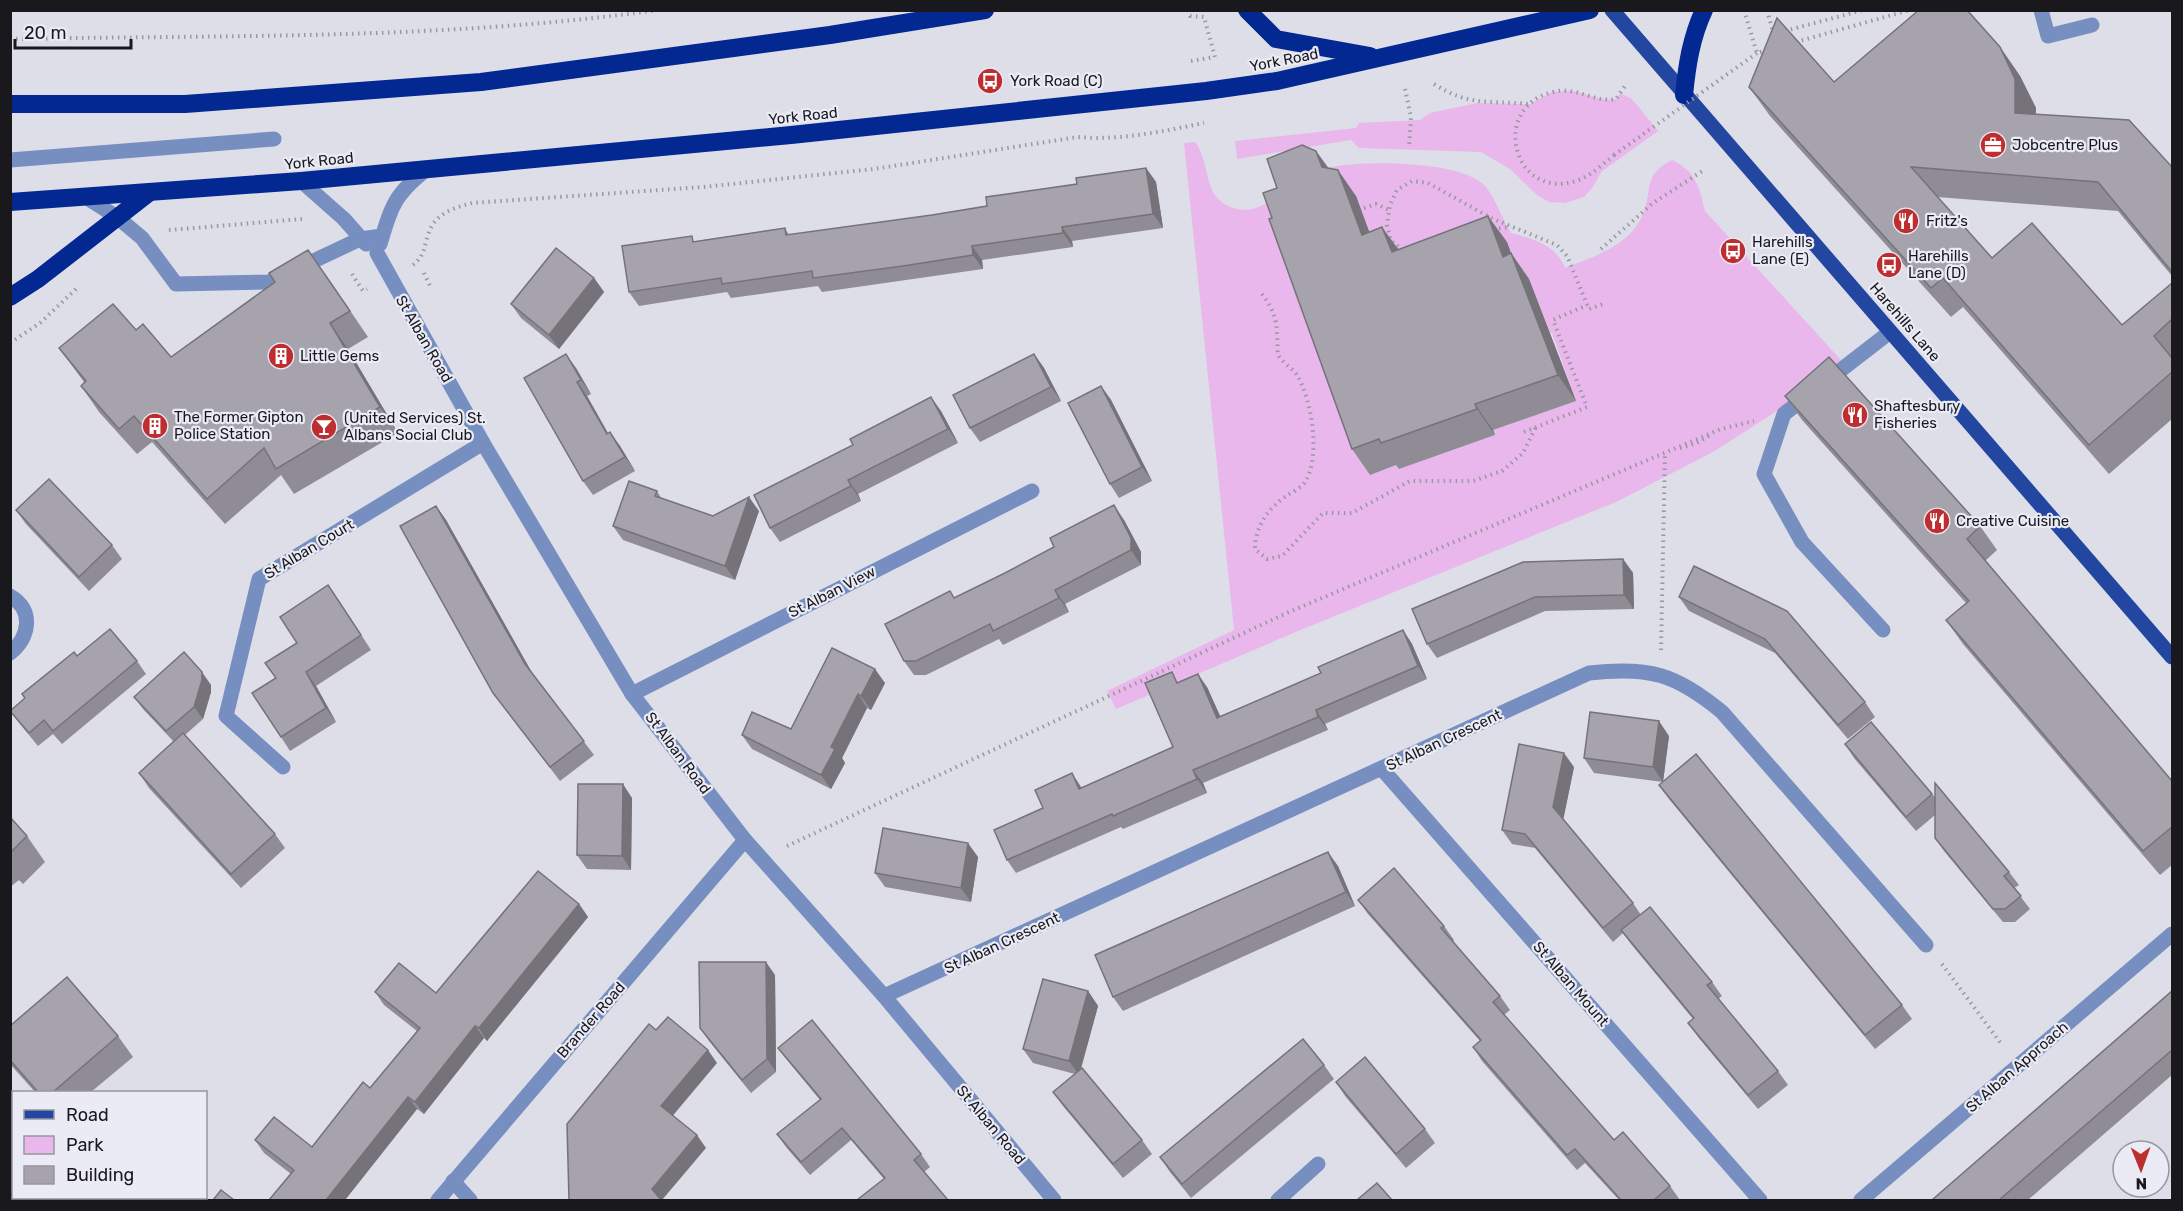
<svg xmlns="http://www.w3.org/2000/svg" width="2183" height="1211" viewBox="0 0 2183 1211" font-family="Rubik,sans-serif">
  <rect width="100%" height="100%" fill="#dddee8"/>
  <g fill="#e9b7ec" fill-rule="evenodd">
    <path d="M1567 91C1585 91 1598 102 1616 99L1620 93 1632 99 1658 131 1601 172 1593 187 1584 197 1565 203 1549 202 1537 195 1510 169 1481 152 1359 148 1351 140 1237 159 1235 141 1356 128 1359 123 1420 120 1430 113 1477 103 1530 104 1552 92Z"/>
    <path d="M1195 142C1210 160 1203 193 1226 205 1263 224 1284 181 1315 171 1348 159 1458 159 1484 185 1494 195 1503 220 1511 233 1534 239 1556 245 1565 268 1593 257 1631 245 1643 214 1653 190 1642 175 1672 160 1696 172 1699 186 1705 211L1841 360 1780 409 1713 452 1616 502 1298 631 1116 709 1107 691 1234 630 1184 143ZM1410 278 1552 333 1576 401 1493 430 1495 435 1399 469 1397 465Z"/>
  </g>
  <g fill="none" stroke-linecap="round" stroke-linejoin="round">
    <g stroke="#9898a0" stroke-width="4" stroke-dasharray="1.5 4.5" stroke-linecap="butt">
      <polyline points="1189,10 1190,16 1204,17 1215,57"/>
      <polyline points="1744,10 1757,53 1768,50"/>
      <polyline points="1767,10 1773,32"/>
      <polyline points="1785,31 1863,10"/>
      <path d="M10 39C226 35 444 40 658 10"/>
      <polyline points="1796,42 1910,10"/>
      <polyline points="1191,61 1214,57"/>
      <path d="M1434 84C1470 107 1489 100 1529 104"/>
      <polyline points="1405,89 1411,117 1409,148"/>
      <path d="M1614 155C1603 164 1591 176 1576 181 1512 201 1490 106 1553 92 1578 86 1593 103 1616 99L1625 86"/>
      <polyline points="1364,208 1376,204 1389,210"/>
      <polyline points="1493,229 1511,227"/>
      <polyline points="169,230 302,219"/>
      <polyline points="1601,249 1653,203 1704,170"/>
      <polyline points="1403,250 1391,241 1387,225 1390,205 1397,190 1412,181 1428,183 1493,219 1557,245 1567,256 1589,309 1603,304"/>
      <path d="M413 265C424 257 424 247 428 235 434 214 453 208 472 203L703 187 874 169 1078 137C1119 141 1164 131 1204 123"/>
      <polyline points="424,273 431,288"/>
      <polyline points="352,274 363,291 367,289"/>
      <path d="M1262 294C1272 307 1277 319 1277 336 1278 341 1277 350 1278 355 1282 362 1292 368 1297 375 1312 400 1321 457 1305 482 1301 488 1292 492 1286 496 1268 509 1255 526 1255 549L1267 559 1282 556 1323 513H1352L1410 481H1473L1502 471 1523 453 1536 427"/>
      <polyline points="10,343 40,323 76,289"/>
      <polyline points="1524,432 1587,407 1553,320 1587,305"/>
      <polyline points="1680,448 1695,444 1709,436"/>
      <polyline points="1661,650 1665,453"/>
      <polyline points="787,846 1289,612 1721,429 1754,421"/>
      <polyline points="1942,964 2002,1045"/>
    </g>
    <g stroke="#778fc0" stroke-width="15">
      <polyline points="2041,10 2048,36 2092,25"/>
      <polyline points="10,160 274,139"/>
      <polyline points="301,181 344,219 366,244"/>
      <polyline points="87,198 117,217 142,238 176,284 269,282 360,239 382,236"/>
      <path d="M380 244C392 204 395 194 428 168"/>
      <polyline points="377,253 483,443 632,694 745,840 884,996 1054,1200"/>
      <path d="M10 596C35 610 29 638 10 653"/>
      <polyline points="1883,630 1802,542 1764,474 1784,414 1890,332"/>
      <polyline points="632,694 1032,491"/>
      <polyline points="283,767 226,716 259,579 483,443"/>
      <polyline points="1382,769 1760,1200"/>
      <path d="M884 996 1589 673C1649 666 1676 674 1722 712L1926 945"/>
      <polyline points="453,1181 470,1200"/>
      <polyline points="438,1200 745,840"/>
      <polyline points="1278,1200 1318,1164"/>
      <polyline points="1861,1200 2172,934"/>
    </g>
    <polyline stroke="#2347a0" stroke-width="15" points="1612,10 2172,657"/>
    <g stroke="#042892" stroke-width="18">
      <polyline points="1247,10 1276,39 1370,56"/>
      <path d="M1684 95C1687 65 1691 38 1704 10"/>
      <polyline points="10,104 185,104 481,82 830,35 985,10"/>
      <polyline points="10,202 301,181 791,135 1206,91 1277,81 1590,10"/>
      <polyline points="10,297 38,279 150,192"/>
    </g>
    <polyline stroke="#9898a0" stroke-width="4" stroke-dasharray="1.5 4.5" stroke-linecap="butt" points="1614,155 1757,53"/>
  </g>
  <g fill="#908c95">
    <polygon points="2000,47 2020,76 2036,108 2035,114 2172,167 2172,276 2118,211 1937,197 1992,258 2122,325 2172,283 2172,419 2109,474 1963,307 1951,317 1770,116 1749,87 1834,82"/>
    <polygon points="1316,151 1328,168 1356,196 1369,232 1398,249 1507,242 1511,253 1529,279 1576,401 1493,430 1495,435 1399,469 1396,465 1370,475 1352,449 1272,218 1277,188"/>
    <polygon points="1146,168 1156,182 1163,228 1072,241 1073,247 982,260 983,269 822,292 818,286 731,298 727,292 639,306 629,292 696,241 785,228 789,235 932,215 987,206"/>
    <polygon points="326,275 368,337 348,349 398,433 294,494 281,475 225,524 152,442 137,454 99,412 81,386 84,382 59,348 136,330 171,357"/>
    <polygon points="594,278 604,292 559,349 521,318 511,304"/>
    <polygon points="1034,354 1044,368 1061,401 980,442 970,428"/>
    <polygon points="576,368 591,394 587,396 608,433 620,446 635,471 593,495 583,481"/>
    <polygon points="1101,386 1111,400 1152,481 1119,498 1110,484"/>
    <polygon points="1785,396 1980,526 1997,550 1985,561 2172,781 2172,865 2160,875 1963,644 1946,620 1966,603 1802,420"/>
    <polygon points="941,411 958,443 858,494 861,501 780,542 770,528"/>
    <polygon points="657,491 661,498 713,516 759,511 735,580 623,540 613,526"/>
    <polygon points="436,506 446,520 532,673 594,755 560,781 493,693"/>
    <polygon points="16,510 112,545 122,559 89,591 26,524"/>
    <polygon points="1124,520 1141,552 1141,565 1065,604 1069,612 1003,645 999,639 926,675 914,675 904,661 955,598"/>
    <polygon points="1623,559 1633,573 1634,609 1545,611 1437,658 1427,644"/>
    <polygon points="1694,566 1865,702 1875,717 1848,739 1775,653 1689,611 1679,597"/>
    <polygon points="338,599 371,650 316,686 336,722 290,751 281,737 297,643"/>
    <polygon points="1403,630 1412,644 1427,679 1325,724 1328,730 1203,783 1207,793 1123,829 1121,827 1016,873 1007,860 1043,808 1082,788 1173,747 1179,682 1207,687 1220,717 1321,673"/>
    <polygon points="832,648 885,683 871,710 867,708 842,758 845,763 831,789 752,749 742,735 791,729"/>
    <polygon points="77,656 137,661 146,674 62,744 53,734 38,746 20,724 10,711"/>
    <polygon points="211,685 211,692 203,719 185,735 275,834 285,848 241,888 149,788 139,773 174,742 143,709 134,697"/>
    <polygon points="1669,736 1663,781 1902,1005 1912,1019 1875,1049 1669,799 1659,785 1663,782 1594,773 1584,758"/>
    <polygon points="1845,744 1932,794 2009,872 2019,885 2014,888 2030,909 2015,922 2003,922 1944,851 1935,838 1935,815 1916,831 1854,758"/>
    <polygon points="1574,767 1563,819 1633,903 1641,915 1712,982 1722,996 1718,999 1778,1071 1788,1085 1758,1109 1698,1037 1688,1023 1693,1019 1631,944 1623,933 1613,942 1535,848 1512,844 1502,830"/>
    <polygon points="632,798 631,870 587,869 577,855"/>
    <polygon points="10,817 27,836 45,862 23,884 19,880 10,887"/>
    <polygon points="978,857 971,902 885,887 875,873"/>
    <polygon points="1338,866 1355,906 1123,1011 1113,997"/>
    <polygon points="1358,900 1444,926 1454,940 1453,941 1500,996 1510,1010 1504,1015 1614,1140 1670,1186 1680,1200 1619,1200 1585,1163 1577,1170 1482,1061 1473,1047 1480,1041 1368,914"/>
    <polygon points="579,904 588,917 487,1041 484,1038 424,1114 417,1109 345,1200 269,1200 291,1174 264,1153 255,1140 312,1147 370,1088 417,1031 384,1005 375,992 436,993"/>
    <polygon points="775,975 776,1072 751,1093 709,1041 700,1028"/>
    <polygon points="1088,991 1098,1006 1081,1069 1142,1140 1152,1154 1123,1178 1063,1106 1053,1092 1075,1074 1033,1063 1023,1049"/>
    <polygon points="2172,991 2172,1075 2028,1200 1932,1200"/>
    <polygon points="10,1026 118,1036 133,1057 91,1092 35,1092 10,1064"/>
    <polygon points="778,1048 921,1154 930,1167 924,1172 884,1179 851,1140 810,1175 786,1147 777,1134 820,1100 788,1061"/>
    <polygon points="1324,1065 1334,1079 1191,1198 1170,1172 1160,1157"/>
    <polygon points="1336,1082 1425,1129 1435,1143 1406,1168 1345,1096"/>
    <polygon points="14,1101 14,1169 10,1172 10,1104"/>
  </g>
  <g fill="#757279">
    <polygon points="2000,47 2020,76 2036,108 2035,142 2015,113"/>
    <polygon points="1316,151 1335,177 1322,167"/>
    <polygon points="1146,168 1156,182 1163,228 1153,214"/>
    <polygon points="1338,170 1356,196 1380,261 1362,235"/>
    <polygon points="1488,216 1507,242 1521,283 1503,257"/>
    <polygon points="1062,227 1072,241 1073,247 1063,233"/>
    <polygon points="1382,227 1401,253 1392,252"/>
    <polygon points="972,246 982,260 983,269 973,255"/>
    <polygon points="1511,253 1529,279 1576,401 1558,375"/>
    <polygon points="594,278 604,292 559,349 549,335"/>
    <polygon points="330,323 348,349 398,433 380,407"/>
    <polygon points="566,354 576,368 591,394 581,380"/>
    <polygon points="1034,354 1044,368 1061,401 1051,387"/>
    <polygon points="577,382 587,396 616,448 607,434"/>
    <polygon points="1101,386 1111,400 1152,481 1142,467"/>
    <polygon points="931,397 941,411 958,443 948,429"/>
    <polygon points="1475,404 1493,430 1495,435 1477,409"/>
    <polygon points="610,432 620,446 635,471 625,457"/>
    <polygon points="848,480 858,494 861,501 851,486"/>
    <polygon points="749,497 759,511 735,580 725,566"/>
    <polygon points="1114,505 1124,520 1141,552 1141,565 1131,550"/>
    <polygon points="436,506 446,520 535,678 525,664"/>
    <polygon points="1623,559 1633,573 1634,609 1624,595"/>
    <polygon points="1055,590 1065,604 1069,612 1059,598"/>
    <polygon points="1403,630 1412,644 1427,679 1418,666"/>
    <polygon points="875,669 885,683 871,710 861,696"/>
    <polygon points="202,672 211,685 211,692 203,719 194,707"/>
    <polygon points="306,672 316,686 336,722 326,708"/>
    <polygon points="1198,674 1207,687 1227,731 1217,718"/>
    <polygon points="858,694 867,708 842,758 845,763 831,789 821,775 831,747"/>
    <polygon points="1316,710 1325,724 1328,730 1318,717"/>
    <polygon points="1659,721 1669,736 1663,782 1653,767"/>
    <polygon points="1564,753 1574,767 1563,821 1553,807"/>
    <polygon points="1193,770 1203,783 1207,793 1197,779"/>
    <polygon points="1072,773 1081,787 1088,802 1079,789"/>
    <polygon points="623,784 632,798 631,870 622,856"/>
    <polygon points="968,843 978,857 971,902 961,888"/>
    <polygon points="1328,852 1338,866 1355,906 1346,892"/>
    <polygon points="579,904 588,917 487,1041 479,1028"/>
    <polygon points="766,962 775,975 776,1072 767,1059"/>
    <polygon points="1088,991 1098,1006 1079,1075 1069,1061"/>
    <polygon points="475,1026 484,1038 424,1114 415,1102"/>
    <polygon points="708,1050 717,1063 670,1119 661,1106"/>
    <polygon points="408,1097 417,1109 345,1200 326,1200"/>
    <polygon points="697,1135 706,1148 662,1200 660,1200 652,1189"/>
  </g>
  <g fill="#a7a3ad" stroke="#757279" stroke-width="1.5">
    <polygon points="1919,10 1967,10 2000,47 2015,79 2015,113 2129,120 2172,167 2172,272 2098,182 1911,167 1992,258 2032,223 2122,325 2172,283 2172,319 2154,336 2172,358 2172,372 2089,445 1943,278 1931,288 1749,87 1777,18 1834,82"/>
    <polygon points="1302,145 1316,151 1322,167 1338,170 1362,235 1382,227 1392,252 1488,216 1503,257 1511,253 1558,375 1475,404 1477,409 1381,443 1379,439 1352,449 1269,219 1272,218 1263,193 1277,188 1267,159"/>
    <polygon points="1146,168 1153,214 1062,227 1063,233 972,246 973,255 903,266 813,278 812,271 722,284 721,278 629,292 622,246 692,236 693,242 785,228 786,235 932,215 987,206 986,197 1077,184 1076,178"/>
    <polygon points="556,248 594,278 549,335 511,304"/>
    <polygon points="308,250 350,311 330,323 380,407 276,469 264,448 207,499 134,416 119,429 81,386 86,381 59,348 113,304 136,330 143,324 171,357 275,282 269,273"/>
    <polygon points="566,354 581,380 577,382 607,434 610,432 625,457 583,481 524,378"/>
    <polygon points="1034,354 1051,387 970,428 953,395"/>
    <polygon points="1829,357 1980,526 1967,539 2172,781 2172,827 2143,851 1946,620 1969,601 1785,396"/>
    <polygon points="1101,386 1142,467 1110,484 1068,403"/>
    <polygon points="931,397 948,429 848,480 851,486 770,528 754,495 853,445 850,439"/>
    <polygon points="49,479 112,545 79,577 16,510"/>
    <polygon points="629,481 657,491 655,496 713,516 749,497 725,566 613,526"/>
    <polygon points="1114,505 1131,538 1131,550 1055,590 1059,598 993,631 990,624 916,661 904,661 885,624 950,591 954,598 1005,573 1054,547 1050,538"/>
    <polygon points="436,506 525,664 584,741 550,767 493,693 400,526"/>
    <polygon points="1623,559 1624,595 1535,597 1427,644 1412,609 1523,562"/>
    <polygon points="1694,566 1787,611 1865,702 1838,725 1765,639 1679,597"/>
    <polygon points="328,585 361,635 306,672 326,708 281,737 252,693 276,678 265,663 297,643 280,617"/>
    <polygon points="110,629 137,661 53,731 44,720 29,733 10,711 25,698 22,694 74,652 77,656"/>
    <polygon points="1403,630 1418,666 1316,710 1318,717 1193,770 1197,779 1113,816 1112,814 1007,860 994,830 1043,808 1035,790 1072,773 1079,789 1173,747 1145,683 1172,672 1177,683 1198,674 1217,718 1321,673 1318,667"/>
    <polygon points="832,648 875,669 861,696 858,694 831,747 835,749 821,775 742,735 752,712 791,729"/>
    <polygon points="184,652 202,672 202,680 194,707 166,731 134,697"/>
    <polygon points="1590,712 1659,721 1653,767 1584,758"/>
    <polygon points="1871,722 1932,794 1906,817 1845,744"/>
    <polygon points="183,733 275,834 231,874 139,773"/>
    <polygon points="1519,744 1564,753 1553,807 1633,903 1603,928 1525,834 1502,830"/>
    <polygon points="1696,754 1902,1005 1865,1035 1659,785"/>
    <polygon points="1935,783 2009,872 2004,876 2021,896 2005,909 1993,909 1935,838"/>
    <polygon points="578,784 623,784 622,856 577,855"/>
    <polygon points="10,817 27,836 10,853"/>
    <polygon points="883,828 968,843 961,888 875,873"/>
    <polygon points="1328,852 1346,892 1113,997 1095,955"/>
    <polygon points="1394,868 1444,926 1441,928 1500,996 1493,1002 1614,1140 1623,1132 1670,1186 1654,1200 1621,1200 1575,1149 1567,1155 1473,1047 1481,1040 1358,900"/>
    <polygon points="538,871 579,904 479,1028 475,1026 415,1102 408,1097 326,1200 269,1200 294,1170 255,1140 274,1117 312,1147 363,1082 370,1088 420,1028 375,992 399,963 436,993"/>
    <polygon points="1650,907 1712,982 1707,985 1778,1071 1748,1095 1688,1023 1694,1018 1621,930"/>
    <polygon points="699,962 766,962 767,1059 742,1080 700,1028"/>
    <polygon points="67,977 118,1036 53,1092 38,1092 10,1060 10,1026"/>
    <polygon points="1043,979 1088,991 1069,1061 1023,1049"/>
    <polygon points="2172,991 2172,1050 1999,1200 1932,1200"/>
    <polygon points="668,1017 708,1050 661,1106 697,1135 652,1189 661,1200 569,1200 567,1124 649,1024 656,1030"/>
    <polygon points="812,1020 921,1154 914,1160 948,1200 857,1200 885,1178 842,1128 801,1162 777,1134 821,1099 778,1048"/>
    <polygon points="1303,1039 1324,1065 1182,1184 1160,1157"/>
    <polygon points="1365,1057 1425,1129 1396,1154 1336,1082"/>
    <polygon points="1082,1068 1142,1140 1113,1164 1053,1092"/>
    <polygon points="14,1101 14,1147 10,1149 10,1104"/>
    <polygon points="1377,1183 1392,1200 1357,1200"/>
    <polygon points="221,1190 234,1200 213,1200"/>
    <polygon points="192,1197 203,1197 207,1200 190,1200"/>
  </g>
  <defs>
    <g id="bus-disc" transform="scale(1.35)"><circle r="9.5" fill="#be2e31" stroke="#eaebf5"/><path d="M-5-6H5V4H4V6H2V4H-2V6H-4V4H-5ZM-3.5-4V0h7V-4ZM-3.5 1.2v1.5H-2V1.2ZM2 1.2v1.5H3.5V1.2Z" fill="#fff"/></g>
    <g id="office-disc" transform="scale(1.35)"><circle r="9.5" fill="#be2e31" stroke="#eaebf5"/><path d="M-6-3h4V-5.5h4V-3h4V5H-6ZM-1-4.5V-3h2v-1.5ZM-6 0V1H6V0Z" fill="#fff"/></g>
    <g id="restaurant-disc" transform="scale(1.35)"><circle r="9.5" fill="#be2e31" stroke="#eaebf5"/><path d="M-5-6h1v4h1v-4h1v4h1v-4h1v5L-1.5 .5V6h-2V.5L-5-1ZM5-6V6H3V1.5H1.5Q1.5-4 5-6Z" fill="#fff"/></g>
    <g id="building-disc" transform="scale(1.35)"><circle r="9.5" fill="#be2e31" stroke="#eaebf5"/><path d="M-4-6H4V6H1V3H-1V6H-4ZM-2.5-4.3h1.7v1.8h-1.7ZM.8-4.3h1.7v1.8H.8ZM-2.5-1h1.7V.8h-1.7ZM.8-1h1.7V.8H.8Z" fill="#fff"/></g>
    <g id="bar-disc" transform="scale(1.35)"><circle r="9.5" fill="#be2e31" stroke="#eaebf5"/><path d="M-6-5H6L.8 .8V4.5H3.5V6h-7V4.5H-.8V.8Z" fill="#fff"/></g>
  </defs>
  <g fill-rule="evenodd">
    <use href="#bus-disc" x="990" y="81"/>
    <use href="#office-disc" x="1993" y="145"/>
    <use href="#restaurant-disc" x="1906" y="221"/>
    <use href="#bus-disc" x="1733" y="251"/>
    <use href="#bus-disc" x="1889" y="265"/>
    <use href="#building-disc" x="281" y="356"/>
    <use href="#restaurant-disc" x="1855" y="415"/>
    <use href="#building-disc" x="155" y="426"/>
    <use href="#bar-disc" x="324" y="427"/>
    <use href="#restaurant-disc" x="1937" y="521"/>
  </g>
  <g text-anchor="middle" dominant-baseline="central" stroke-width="4.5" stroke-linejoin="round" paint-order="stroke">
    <g font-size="15" fill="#19191d" stroke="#eaebf5">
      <text transform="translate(1284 60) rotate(-11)">York Road</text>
      <text transform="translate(803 116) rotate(-6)">York Road</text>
      <text transform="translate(319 161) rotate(-6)">York Road</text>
      <text transform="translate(1905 322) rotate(49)">Harehills Lane</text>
      <text transform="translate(424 339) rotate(60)">St Alban Road</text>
      <text transform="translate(309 549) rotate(-31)">St Alban Court</text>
      <text transform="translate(832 592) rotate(-27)">St Alban View</text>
      <text transform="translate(1444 740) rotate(-25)">St Alban Crescent</text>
      <text transform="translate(678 753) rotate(53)">St Alban Road</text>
      <text transform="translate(1002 943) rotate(-25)">St Alban Crescent</text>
      <text transform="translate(1571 984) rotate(49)">St Alban Mount</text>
      <text transform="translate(591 1020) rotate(-49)">Brander Road</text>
      <text transform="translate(2017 1067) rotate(-41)">St Alban Approach</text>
      <text transform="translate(991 1125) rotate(50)">St Alban Road</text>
    </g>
    <g font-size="15" fill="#19191d" stroke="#eaebf5" text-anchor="start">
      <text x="1010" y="81">York Road (C)</text>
      <text x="2012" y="145">Jobcentre Plus</text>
      <text x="1926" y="221">Fritz's</text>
      <text x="1752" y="242">Harehills<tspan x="1752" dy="17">Lane (E)</tspan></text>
      <text x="1908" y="256">Harehills<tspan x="1908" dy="17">Lane (D)</tspan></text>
      <text x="300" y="356">Little Gems</text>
      <text x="1874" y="406">Shaftesbury<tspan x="1874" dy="17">Fisheries</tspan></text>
      <text x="174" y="417">The Former Gipton<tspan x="174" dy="17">Police Station</tspan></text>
      <text x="344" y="418">(United Services) St.<tspan x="344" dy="17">Albans Social Club</tspan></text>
      <text x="1956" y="521">Creative Cuisine</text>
    </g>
  </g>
  <rect width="2183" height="1211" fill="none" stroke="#19191d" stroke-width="24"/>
  <rect x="12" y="1091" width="195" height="108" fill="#eaebf5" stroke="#96979f" stroke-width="1.5"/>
  <rect x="24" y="1110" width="30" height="9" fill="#2347a0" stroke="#96979f" stroke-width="1.5"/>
  <text x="66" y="1121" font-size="18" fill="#19191d">Road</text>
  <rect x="24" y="1136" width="30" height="18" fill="#e9b7ec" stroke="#96979f" stroke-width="1.5"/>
  <text x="66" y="1151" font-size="18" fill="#19191d">Park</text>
  <rect x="24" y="1166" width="30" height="18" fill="#a7a3ad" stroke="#96979f" stroke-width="1.5"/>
  <text x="66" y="1181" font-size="18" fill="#19191d">Building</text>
  <g transform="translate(2141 1169) rotate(179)"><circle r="28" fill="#eaebf5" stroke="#96979f" stroke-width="1.5"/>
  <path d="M0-4.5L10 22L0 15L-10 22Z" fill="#be2e31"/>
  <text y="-9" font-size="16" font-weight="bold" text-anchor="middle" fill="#19191d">N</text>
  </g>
  <path d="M15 39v9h116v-9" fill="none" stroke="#19191d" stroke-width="3"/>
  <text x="24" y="39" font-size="18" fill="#19191d" stroke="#eaebf5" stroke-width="4.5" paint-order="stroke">20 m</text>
</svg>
